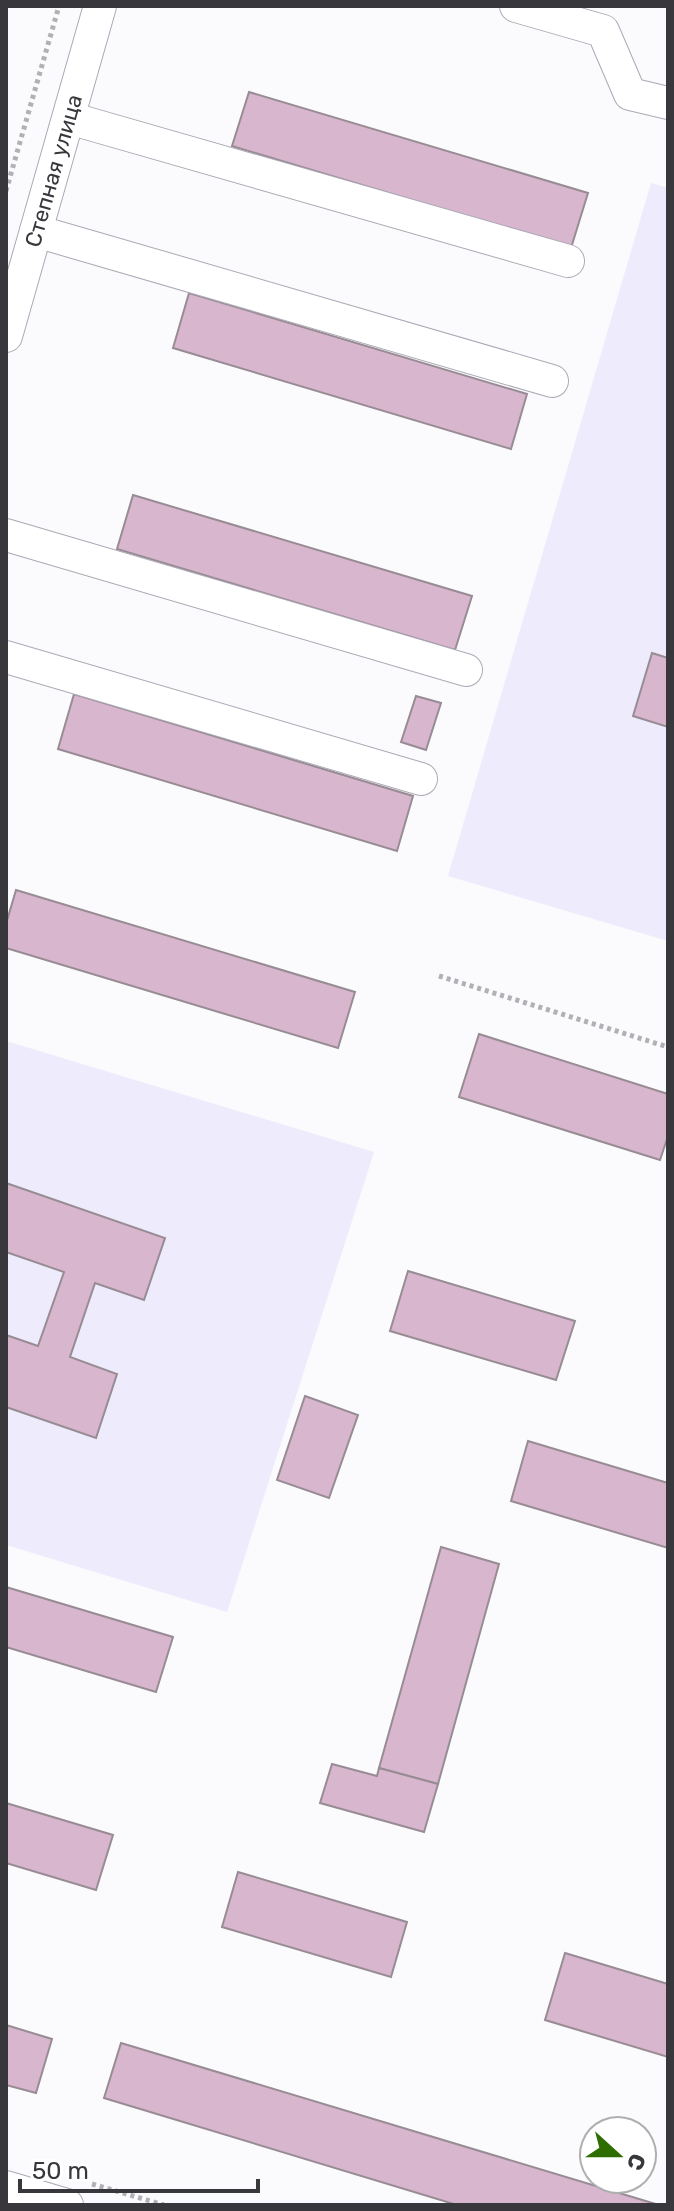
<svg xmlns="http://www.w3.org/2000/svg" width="674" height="2211" viewBox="0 0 674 2211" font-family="Rubik,sans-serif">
  <rect width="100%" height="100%" fill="#fbfafd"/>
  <g fill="#eeebfc">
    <polygon points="651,183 668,188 668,941 448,876"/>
    <polygon points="6,1041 374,1152 227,1612 6,1545"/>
  </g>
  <g fill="#d8b6ce" stroke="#988c94" stroke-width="2">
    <polygon points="249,92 588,193 571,248 232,146"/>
    <polygon points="189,293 527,394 511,449 173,348"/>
    <polygon points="133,495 472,596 455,650 117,549"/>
    <polygon points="652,653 668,658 668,727 633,716"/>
    <polygon points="74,694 413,796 397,851 58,749"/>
    <polygon points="416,696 441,703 426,750 401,742"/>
    <polygon points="16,890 355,992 338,1048 6,948 6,924"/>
    <polygon points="479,1034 668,1094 668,1136 660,1160 459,1097"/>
    <polygon points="6,1183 165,1238 144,1300 95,1283 70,1357 117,1374 96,1438 6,1407 6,1335 38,1346 64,1272 6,1252"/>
    <polygon points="408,1271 575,1321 556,1380 390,1331"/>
    <polygon points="305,1396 358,1415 329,1498 277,1480"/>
    <polygon points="528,1441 668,1483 668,1548 511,1501"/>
    <polygon points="441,1547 499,1564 438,1784 379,1768"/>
    <polygon points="6,1587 173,1637 156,1692 6,1647"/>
    <polygon points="332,1764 377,1776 379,1768 438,1784 424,1832 320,1803"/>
    <polygon points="6,1803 113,1835 96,1890 6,1863"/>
    <polygon points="238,1872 407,1922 391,1977 222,1927"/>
    <polygon points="565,1953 668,1984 668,2057 545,2020"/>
    <polygon points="6,2025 52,2039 36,2093 6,2085"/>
    <polygon points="121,2043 659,2205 457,2205 104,2098"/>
  </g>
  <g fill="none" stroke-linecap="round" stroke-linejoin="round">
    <g stroke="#aca9b6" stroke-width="34">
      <g id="minor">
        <polyline points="516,6 603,31 630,94 668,103"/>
        <polyline points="69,118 568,261"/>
        <polyline points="36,231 552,381"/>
        <path id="s1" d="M6 336 100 6"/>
        <polyline points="6,535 466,670"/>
        <polyline points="6,657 421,779"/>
        <polyline points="6,2187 67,2205"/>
      </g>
    </g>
    <g stroke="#b1b0b4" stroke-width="5" stroke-dasharray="4 4" stroke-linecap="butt">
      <polyline points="6,191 59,6"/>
      <polyline points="439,976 668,1047"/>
      <polyline points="92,2184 164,2205"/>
    </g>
    <use href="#minor" stroke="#fff" stroke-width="32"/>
  </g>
  <g text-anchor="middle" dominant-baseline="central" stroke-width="6" stroke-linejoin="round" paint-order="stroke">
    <g font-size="22" fill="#38373c" stroke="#fff">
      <text stroke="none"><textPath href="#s1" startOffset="172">Степная улица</textPath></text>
    </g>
  </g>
  <rect width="674" height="2211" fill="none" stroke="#38373c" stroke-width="16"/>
  <g transform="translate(618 2155) rotate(111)"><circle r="38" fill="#ffffff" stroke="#afafb1" stroke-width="2"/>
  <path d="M0-6L14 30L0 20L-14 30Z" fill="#2d6d02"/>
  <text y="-12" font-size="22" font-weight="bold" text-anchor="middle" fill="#38373c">С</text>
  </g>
  <path d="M20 2179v12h238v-12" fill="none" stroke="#38373c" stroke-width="4"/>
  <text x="32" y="2179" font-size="24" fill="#38373c" stroke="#ffffff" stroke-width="6" paint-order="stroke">50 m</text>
</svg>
